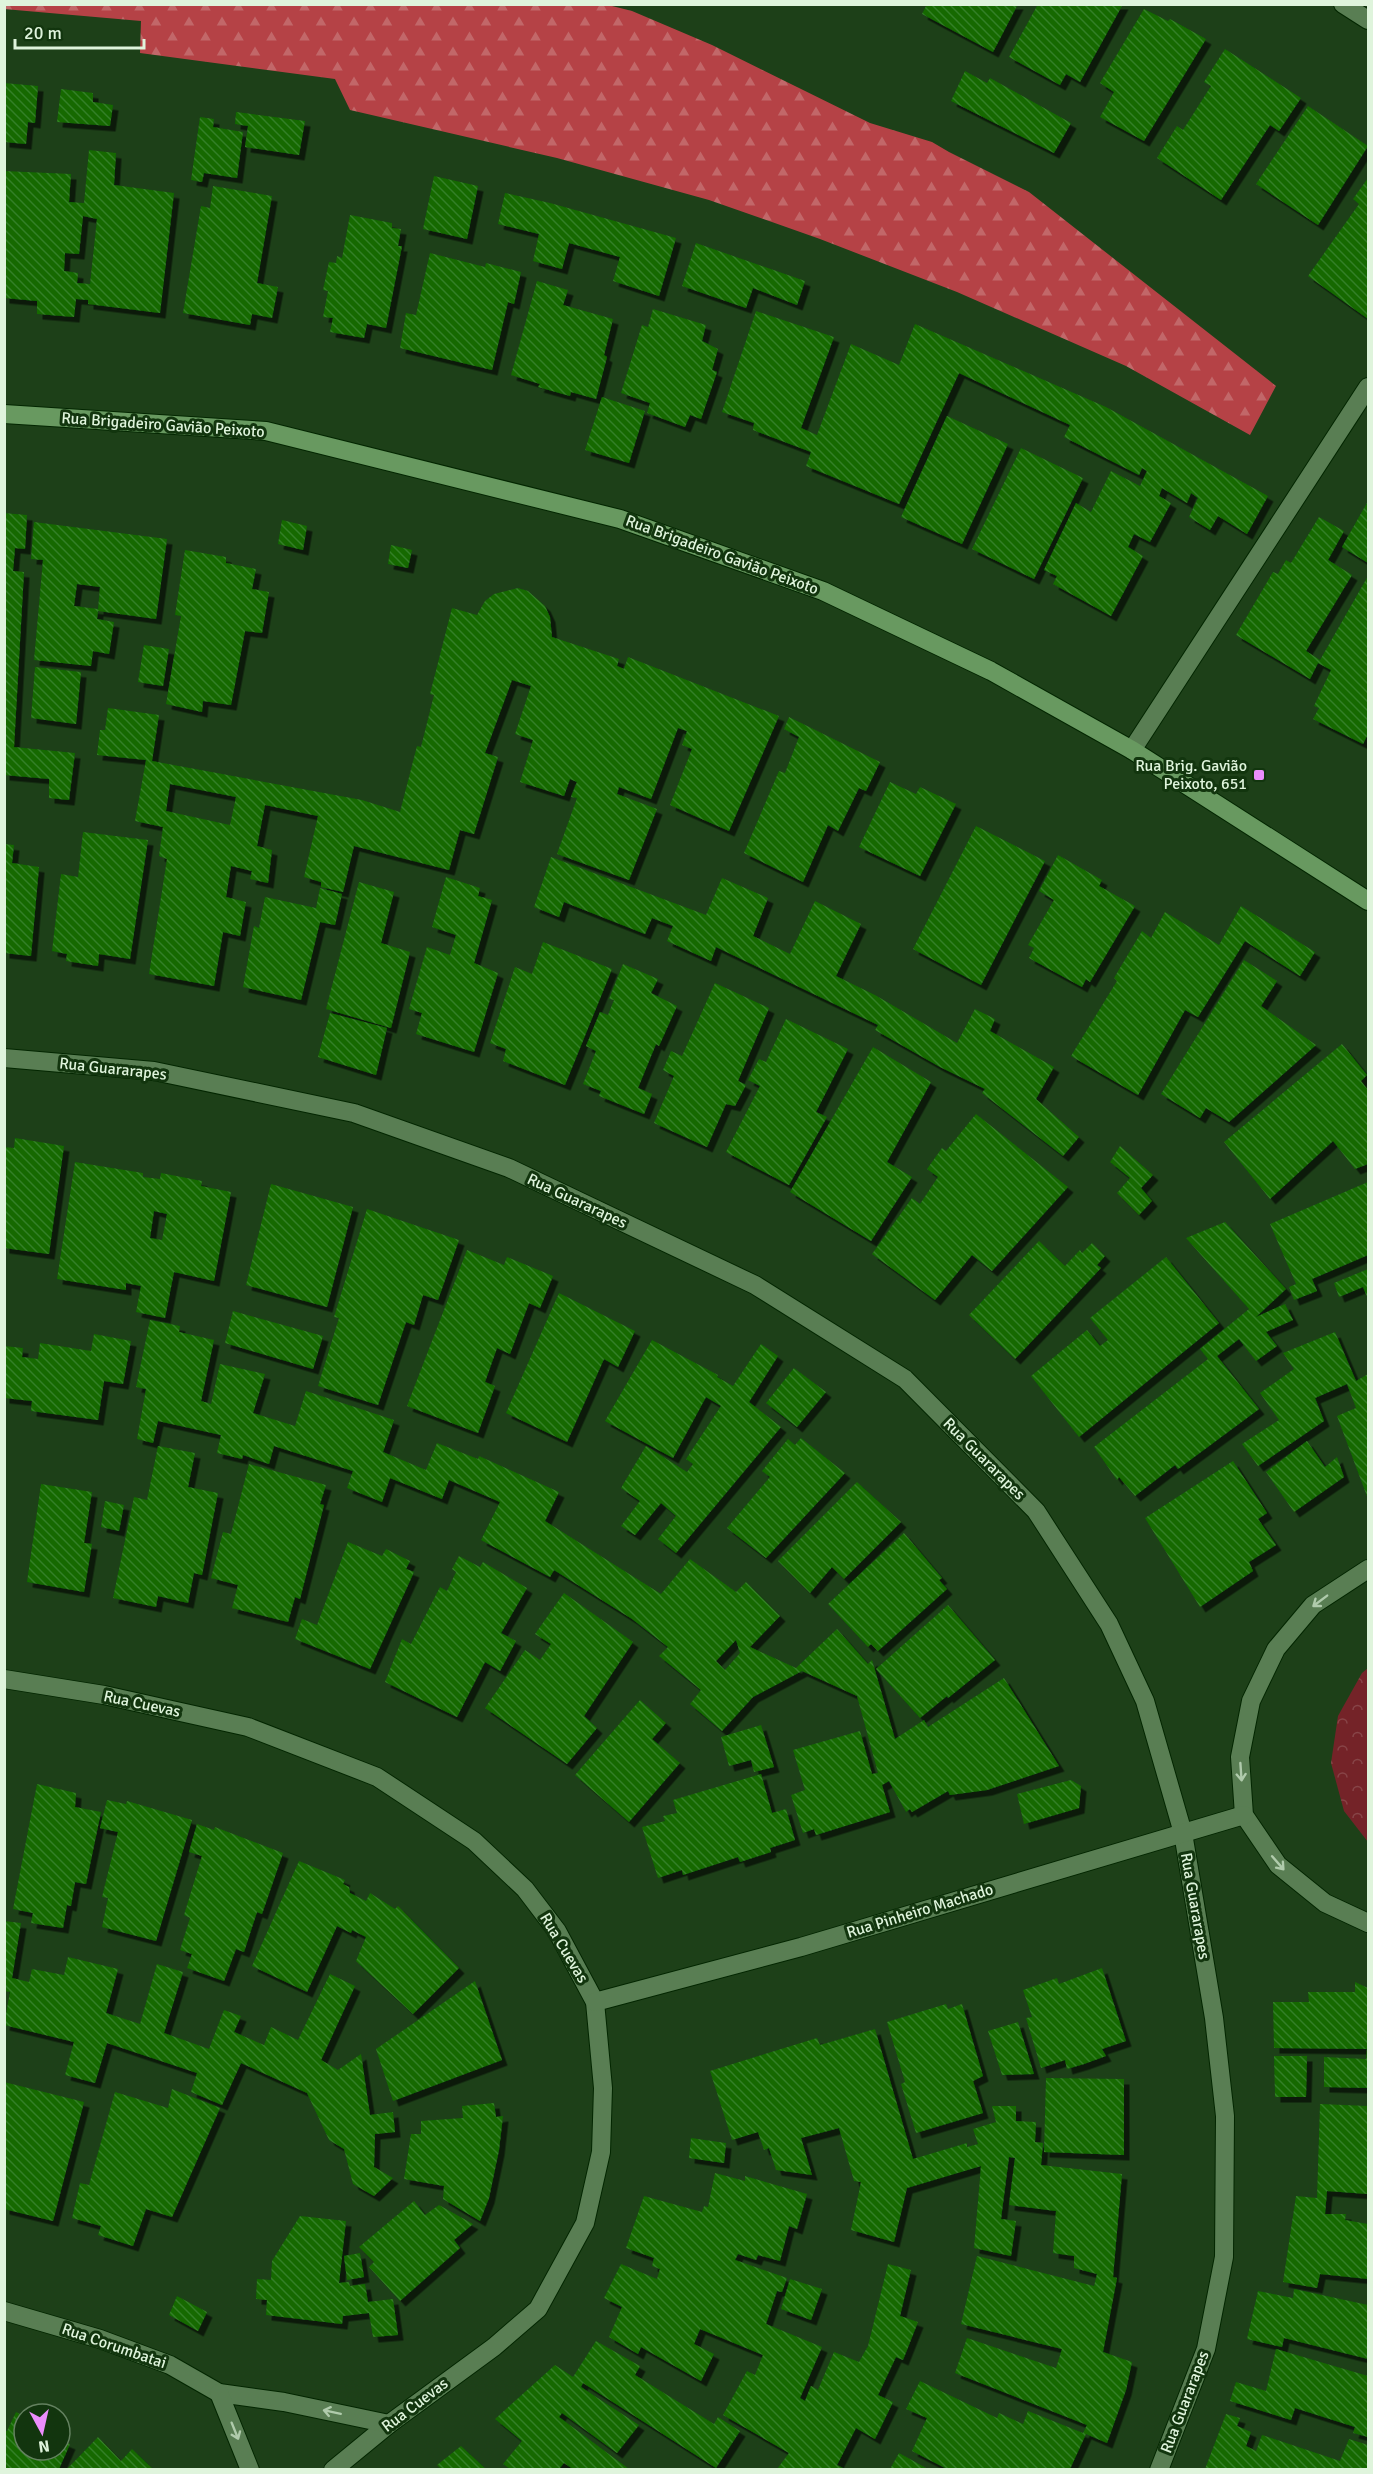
<svg xmlns="http://www.w3.org/2000/svg" width="1373" height="2474" viewBox="0 0 1373 2474" font-family="Signika,sans-serif">
  <defs>
    <pattern id="forest-firs" width="22" height="20" patternUnits="userSpaceOnUse" patternTransform="scale(1.5)"><rect width="22" height="20" fill="#b54246"/><path d="M5 1l3.5 6h-7zM16 11l3.5 6h-7z" fill="#c26769"/></pattern>
    <pattern id="park-crowns" width="20" height="18" patternUnits="userSpaceOnUse" patternTransform="scale(1.5)"><rect width="20" height="18" fill="#742328"/><path d="M2 6a3 3 0 1 1 6 0M12 15a3 3 0 1 1 6 0" fill="none" stroke="#874447"/></pattern>
    <pattern id="building-back-hatch" width="6" height="6" patternUnits="userSpaceOnUse" patternTransform="scale(1.5)"><rect width="6" height="6" fill="#126901"/><path d="M-1 5l2 2M0 0l6 6M5-1l2 2" fill="none" stroke="#347f25"/></pattern>
    <filter id="shadow"><feDropShadow dx="5.5" dy="5.5" stdDeviation="0" flood-color="#0009"/></filter>
  </defs>
  <rect width="100%" height="100%" fill="#1d4018"/>
  <polygon fill="url(#forest-firs)" points="608,5 632,11 712,45 870,123 932,142 949,152 1029,192 1276,386 1250,435 1126,366 957,292 820,239 709,200 557,158 350,110 335,79 140,53 141,21 4,9 5,4"/>
  <polygon fill="url(#park-crowns)" points="1368,1668 1368,1842 1344,1811 1331,1763 1338,1716 1362,1673"/>
  <g fill="url(#building-back-hatch)" fill-rule="evenodd" filter="url(#shadow)">
    <polygon points="927,4 1018,4 993,52 922,14"/>
    <polygon points="1038,4 1123,4 1080,82 1066,74 1060,85 1009,57"/>
    <polygon points="1144,9 1168,21 1170,19 1206,39 1144,141 1100,117 1114,92 1100,83"/>
    <polygon points="1225,49 1301,98 1279,131 1270,125 1221,200 1157,158 1177,126 1183,130 1211,86 1204,82"/>
    <polygon points="965,71 987,83 990,78 1071,123 1054,153 951,101"/>
    <polygon points="4,83 38,86 35,123 28,122 26,144 4,142"/>
    <polygon points="61,89 93,93 93,102 113,105 110,126 57,122"/>
    <polygon points="1308,106 1368,146 1318,225 1256,184"/>
    <polygon points="236,112 305,121 299,155 245,147 248,126 235,124"/>
    <polygon points="200,117 214,119 213,127 243,132 237,178 204,173 202,182 191,180"/>
    <path d="M89 150 116 153 114 185 174 193 160 313 88 304V300L76 299 74 317 37 314V301L4 298V171L71 174 69 202 84 203ZM83 216 97 219 90 284 77 283 78 273 64 271 65 253 79 254Z"/>
    <polygon points="434,176 478,186 467,239 423,229"/>
    <polygon points="1368,178 1368,319 1308,276 1359,204 1353,199"/>
    <polygon points="213,186 272,196 257,283 278,287 272,318 252,314 250,325 183,313 201,206 210,208"/>
    <polygon points="505,193 550,203 676,238 659,296 613,281 620,257 569,243 562,269 533,261 539,234 498,224"/>
    <polygon points="350,215 392,223 392,228 401,229 398,246 402,246 386,328 367,324 364,338 330,332 333,318 323,317 328,291 323,290 329,262 336,263 337,256 342,258"/>
    <polygon points="696,243 805,281 797,305 753,288 746,308 682,286"/>
    <polygon points="430,253 485,267 486,263 521,272 514,304 508,302 492,370 400,348 406,313 416,315"/>
    <polygon points="537,281 568,290 563,305 613,319 604,355 607,357 596,399 571,392 570,396 538,387 540,384 511,375"/>
    <polygon points="653,309 706,325 702,341 718,349 712,370 717,372 701,419 690,415 685,427 647,413 650,403 621,393 642,325 648,327"/>
    <polygon points="756,311 834,337 801,428 817,435 851,344 899,365 915,324 1106,407 1268,496 1247,534 1218,516 1210,530 1189,517 1198,498 1191,493 1187,503 1162,488 1159,496 1171,503 1150,542 1134,534 1128,547 1143,556 1111,616 1053,584 1057,576 1044,570 1076,503 1091,512 1111,471 1140,486 1147,471 1142,468 1139,475 1064,437 1070,425 959,373 899,504 806,466 811,452 753,430 754,423 722,412"/>
    <polygon points="602,397 645,411 629,463 585,450"/>
    <polygon points="947,416 1008,444 962,544 901,517"/>
    <polygon points="1021,448 1083,478 1034,579 972,549"/>
    <polygon points="1368,501 1368,563 1342,547"/>
    <polygon points="4,513 27,515 25,549 15,548 13,571 24,572 14,747 75,753 69,800 49,798 49,779 4,775"/>
    <polygon points="1319,517 1344,531 1328,560 1352,575 1306,651 1320,660 1368,576 1368,734 1363,744 1313,719 1319,708 1314,706 1331,670 1318,663 1310,679 1236,635 1273,572 1278,574 1286,560 1291,563"/>
    <polygon points="282,520 307,526 303,550 278,544"/>
    <path d="M34 522 167 539 156 619 98 611 97 619 114 622 109 654 93 651 91 666 34 660 43 560 31 559ZM77 584 100 587 98 609 74 606Z"/>
    <polygon points="391,545 412,550 408,568 388,564"/>
    <polygon points="185,550 226,557 226,563 256,569 252,589 269,592 262,633 245,631 231,705 203,701 202,712 166,704 181,616 175,615"/>
    <path d="M518 588 528 591 545 606 550 617 552 637 619 659 617 666 624 669 628 657 779 716 729 831 670 805 692 749 682 745 687 731 678 728 651 799 619 787 617 794 657 809 629 880 557 854 577 798 571 797 577 782 570 779 564 796 520 782 533 740 515 734 531 686 512 680 485 753 498 757 474 834 460 830 449 870 354 846 343 892 321 887V882L304 877 318 816 265 805 257 846 272 850 268 883 250 879 252 871 231 866 226 897 246 902 240 936 223 932 214 986 149 974 167 859 159 856 163 827 135 821 146 760 97 755 100 730H105L108 708 159 715 152 761 362 800 400 812 417 746 421 747 434 695 430 694 452 608 477 615 485 601 494 594ZM170 784 236 797 230 825 166 811Z"/>
    <polygon points="144,645 169,649 163,686 138,682"/>
    <polygon points="35,667 81,672 76,724 31,718"/>
    <polygon points="789,717 880,762 866,791 859,788 838,831 828,825 803,882 744,853 779,771 785,773 799,737 784,729"/>
    <polygon points="890,782 916,794 920,787 956,804 920,876 859,847"/>
    <polygon points="976,826 1045,861 981,985 913,949"/>
    <polygon points="83,832 148,840 130,959 99,954 98,966 66,961 67,954 52,951 61,874 78,877"/>
    <polygon points="4,844 14,845 12,863 39,867 31,956 4,953"/>
    <polygon points="1058,855 1102,880 1099,886 1135,906 1090,982 1086,979 1082,987 1029,958 1034,948 1028,945 1054,900 1039,891"/>
    <polygon points="551,857 706,915 722,878 768,898 753,936 790,954 815,901 861,924 836,976 875,995 957,1043 975,1009 995,1019 990,1031 1054,1067 1036,1099 1079,1137 1063,1156 982,1093 985,1089 940,1067 875,1030 878,1025 716,947 711,961 667,941 673,926 652,918 645,934 564,902 559,917 534,907"/>
    <polygon points="446,877 480,888 478,896 492,900 474,963 498,973 474,1052 416,1034 422,1013 409,1009 427,947 450,955 456,935 432,927"/>
    <polygon points="359,882 394,892 381,943 410,952 391,1028 326,1009"/>
    <polygon points="320,888 342,894 335,925 320,922 301,1000 243,987 254,926 259,928 265,897 316,908"/>
    <polygon points="1241,906 1315,952 1300,976 1245,941 1198,1017 1185,1010 1138,1095 1071,1056 1117,981 1114,978 1142,931 1151,938 1165,912 1219,945"/>
    <polygon points="543,942 612,969 565,1085 503,1061 506,1049 490,1043 515,967 532,974"/>
    <polygon points="1244,960 1277,981 1261,1006 1316,1045 1229,1122 1206,1108 1200,1118 1161,1094"/>
    <polygon points="623,964 658,979 651,993 677,1006 659,1046 656,1044 638,1088 652,1094 644,1114 599,1096 601,1091 583,1084 596,1051 586,1046 600,1012 608,1015 614,1000 609,999"/>
    <polygon points="715,983 769,1008 738,1081 746,1085 735,1106 726,1104 707,1147 654,1123 674,1076 663,1070 671,1051 682,1056"/>
    <polygon points="330,1013 387,1028 376,1075 318,1057"/>
    <polygon points="786,1019 848,1049 816,1112 827,1117 789,1185 726,1152 760,1086 748,1080 759,1059 766,1062"/>
    <polygon points="1342,1044 1367,1075 1361,1081 1368,1090 1368,1164 1355,1169 1333,1141 1270,1199 1224,1142"/>
    <polygon points="873,1047 931,1082 887,1162 912,1177 871,1241 790,1192"/>
    <polygon points="976,1114 1068,1187 992,1271 972,1255 935,1300 872,1254 912,1198 920,1204 938,1177 927,1169 942,1148 946,1151"/>
    <polygon points="15,1138 64,1146 49,1254 4,1248 4,1147 14,1148"/>
    <polygon points="1120,1146 1153,1175 1141,1188 1152,1201 1139,1215 1117,1193 1130,1178 1110,1162"/>
    <path d="M75 1162 143 1173V1177L160 1179 161 1173 202 1181 201 1186 231 1192 214 1281 174 1272 165 1318 136 1312 141 1286 126 1283V1290L57 1279ZM154 1211 167 1214 162 1240 150 1238Z"/>
    <polygon points="1368,1182 1368,1255 1312,1279 1317,1291 1294,1300 1289,1287 1296,1284 1270,1224"/>
    <polygon points="271,1184 353,1207 327,1307 246,1285"/>
    <polygon points="367,1209 459,1240 438,1300 423,1295 414,1325 406,1322 378,1405 318,1386 339,1318 334,1317"/>
    <polygon points="1225,1222 1286,1289 1256,1317 1285,1304 1293,1320 1266,1332 1277,1346 1256,1361 1239,1339 1217,1356 1259,1409 1178,1469 1175,1465 1135,1496 1119,1477 1117,1480 1094,1447 1208,1359 1200,1349 1249,1309 1186,1238"/>
    <polygon points="1039,1241 1065,1266 1080,1250 1082,1253 1092,1243 1105,1256 1097,1265 1101,1268 1015,1359 969,1315"/>
    <polygon points="467,1250 504,1265 507,1257 553,1276 540,1308 529,1303 510,1354 497,1348 485,1382 495,1386 478,1433 407,1406"/>
    <polygon points="1166,1257 1219,1323 1079,1437 1031,1376 1087,1330 1100,1346 1108,1340 1090,1318"/>
    <polygon points="1368,1269 1368,1299 1363,1287 1339,1297 1334,1283"/>
    <polygon points="559,1293 635,1331 618,1367 604,1359 567,1442 506,1413"/>
    <polygon points="233,1311 323,1336 313,1369 225,1343"/>
    <path d="M150 1320 180 1326 179 1332 214 1340 201 1401 211 1404 220 1364 265 1374 253 1413 295 1426 306 1391 394 1420 383 1452 426 1470 437 1443 478 1459 479 1456 559 1492 545 1521 661 1594 690 1559 736 1592 746 1582 780 1616 750 1647 796 1668 837 1629 868 1664 872 1660 895 1739 924 1720 928 1727 1004 1678 1059 1766 987 1790 950 1795 948 1791 912 1812 910 1809 906 1812 889 1781 882 1785 890 1812 816 1835 814 1829 803 1833 791 1795 805 1790 793 1750 860 1731 872 1774 878 1773 857 1696 802 1671 753 1697 722 1731 690 1704 701 1690 659 1656 668 1647 632 1619 554 1570 550 1577 481 1540 500 1502 449 1480 442 1499 390 1478 382 1502 347 1488 353 1471 274 1446 269 1464 243 1455 242 1459 217 1453 221 1435 158 1421 153 1443 137 1439 146 1389 136 1387ZM736 1640 740 1653 725 1670 716 1661Z"/>
    <polygon points="1335,1332 1356,1381 1368,1374 1368,1499 1337,1416 1356,1408 1347,1384 1315,1398 1324,1421 1258,1466 1242,1444 1279,1420 1260,1393 1294,1369 1283,1353"/>
    <polygon points="94,1334 131,1341 123,1384 104,1381 98,1420 31,1411 32,1401 4,1398 4,1346 23,1348 22,1357 38,1359 40,1343 91,1351"/>
    <polygon points="652,1340 718,1375 717,1377 733,1386 761,1344 778,1356 749,1402 781,1427 676,1553 658,1539 676,1516 661,1503 635,1535 621,1526 640,1501 621,1488 646,1446 687,1472 693,1464 686,1459 721,1406 706,1397 673,1458 605,1421"/>
    <polygon points="794,1368 826,1392 797,1427 766,1403"/>
    <polygon points="801,1438 845,1473 766,1558 727,1528 770,1477 762,1471 788,1439 795,1445"/>
    <polygon points="1307,1441 1325,1467 1337,1457 1344,1477 1294,1512 1266,1472"/>
    <polygon points="158,1446 195,1453 188,1487 218,1493 202,1575 194,1573 188,1603 158,1596 156,1607 113,1598 134,1497 147,1500"/>
    <polygon points="1233,1461 1267,1513 1258,1519 1276,1545 1249,1562 1253,1571 1200,1607 1145,1518"/>
    <polygon points="249,1464 326,1485 320,1504 324,1505 300,1599 295,1597 288,1622 232,1608 238,1585 211,1578 223,1532 231,1534"/>
    <polygon points="857,1482 901,1522 844,1579 832,1567 810,1593 778,1561"/>
    <polygon points="41,1484 92,1492 84,1543 92,1544 84,1592 27,1582"/>
    <polygon points="105,1501 124,1505 119,1531 101,1527"/>
    <polygon points="904,1533 942,1578 939,1580 947,1589 878,1651 871,1644 868,1647 828,1604"/>
    <polygon points="348,1542 382,1556 386,1549 410,1561 406,1569 414,1572 370,1669 295,1639 302,1619 317,1625"/>
    <polygon points="459,1556 480,1567 483,1562 527,1588 501,1633 516,1641 500,1671 485,1662 457,1717 385,1682 402,1639 411,1644 440,1587 447,1591 456,1572 452,1569"/>
    <polygon points="564,1593 633,1642 584,1716 597,1728 567,1764 485,1708 525,1650 540,1660 551,1644 535,1634"/>
    <polygon points="948,1605 995,1660 948,1698 947,1696 920,1718 876,1669"/>
    <polygon points="640,1700 666,1723 652,1739 680,1763 629,1822 575,1775"/>
    <polygon points="761,1725 774,1767 754,1772 751,1760 729,1766 721,1737"/>
    <polygon points="761,1774 772,1813 786,1809 795,1840 770,1848 771,1852 740,1862 738,1857 683,1875 682,1870 658,1878 642,1827 665,1821 663,1816 677,1813 673,1800"/>
    <polygon points="1071,1780 1081,1786 1079,1808 1024,1824 1017,1794"/>
    <polygon points="37,1784 76,1793 75,1807 101,1812 86,1884 75,1882 71,1906 67,1905 63,1928 31,1923 33,1913 13,1909"/>
    <polygon points="107,1800 126,1804 127,1801 192,1820 156,1941 102,1927 108,1898 102,1897 118,1832 100,1828"/>
    <polygon points="197,1824 214,1830 215,1827 283,1853 262,1914 257,1912 244,1952 236,1949 224,1981 187,1968 192,1954 180,1950 190,1918 184,1915 202,1856 189,1852"/>
    <polygon points="299,1861 345,1880 343,1884 349,1887 350,1893 366,1901 370,1893 395,1909 398,1906 459,1968 413,2014 356,1961 366,1937 352,1930 351,1933 337,1926 307,1992 252,1966"/>
    <polygon points="4,1921 21,1923 12,1978 29,1982 32,1969 64,1975 68,1957 118,1969 106,2013 140,2024 157,1964 183,1972 164,2033 209,2049 224,2010 241,2016 234,2032 264,2045 271,2027 298,2040 330,1974 355,1986 321,2060 338,2070 361,2054 370,2115 393,2112 395,2132 375,2134 374,2167 393,2178 374,2196 353,2184 344,2149 329,2140 307,2093 241,2063 222,2105 191,2092 197,2073 107,2043 95,2083 65,2075 74,2042 4,2025 10,1992 4,1991"/>
    <polygon points="1102,1968 1126,2041 1102,2049 1106,2056 1084,2064 1067,2069 1065,2060 1041,2068 1026,2018 1032,2017 1023,1990 1057,1978 1059,1984"/>
    <polygon points="475,1981 502,2060 393,2101 376,2049"/>
    <polygon points="1355,1982 1368,1988 1368,2088 1324,2087 1324,2057 1366,2059 1367,2049 1274,2048 1273,2002 1309,2002 1308,1992 1355,1992"/>
    <polygon points="946,2004 948,2009 962,2004 983,2076 973,2081 983,2113 916,2133 901,2084 905,2082 887,2022"/>
    <polygon points="1018,2022 1034,2074 1002,2075 988,2031"/>
    <polygon points="875,2029 913,2159 967,2143 967,2147 978,2144 973,2129 996,2122 992,2106 1016,2106 1016,2121 1036,2122 1035,2142 1043,2143 1041,2165 1122,2174 1113,2277 1117,2278 1103,2352 1132,2362 1126,2390 1107,2443 1086,2434 1070,2469 947,2469 912,2451 927,2418 906,2409 920,2381 997,2418 999,2413 1023,2424 1028,2411 1083,2433 1087,2425 955,2373 967,2338 1056,2368 1062,2349 961,2324 977,2256 1094,2286 1097,2274 1074,2268 1074,2256 1053,2253 1056,2211 1009,2205 1015,2158 1009,2157 1001,2219 1016,2221 1011,2256 974,2248 981,2166 907,2188 894,2242 851,2230 861,2182 854,2181 839,2128 801,2138 812,2175 776,2170 769,2148 764,2150 758,2132 732,2140 710,2071 817,2038 820,2045"/>
    <polygon points="1274,2056 1307,2056 1306,2097 1275,2097"/>
    <polygon points="1046,2078 1124,2079 1124,2155 1044,2152"/>
    <polygon points="4,2082 84,2102 53,2221 4,2209"/>
    <polygon points="172,2089 220,2108 172,2217 146,2209 133,2246 98,2235 101,2226 72,2218 80,2183 89,2185 115,2092 168,2108"/>
    <polygon points="494,2103 496,2117 503,2116 499,2150 489,2198 480,2221 443,2199 444,2186 404,2179 411,2134 421,2134 421,2121 463,2118 462,2106"/>
    <polygon points="1320,2104 1368,2106 1368,2194 1327,2191 1325,2214 1346,2214 1345,2220 1368,2224 1368,2279 1320,2274 1317,2288 1283,2282 1296,2196 1317,2198"/>
    <polygon points="691,2138 726,2143 724,2163 689,2158"/>
    <polygon points="715,2173 745,2181 745,2176 807,2194 797,2229 789,2226 780,2261 758,2255 756,2260 738,2254 735,2260 787,2278 782,2292 777,2291 766,2324 822,2347 800,2398 805,2401 811,2386 818,2390 834,2352 859,2362 868,2346 888,2264 911,2270 900,2316 918,2322 903,2360 896,2357 878,2395 893,2402 875,2439 856,2428 837,2465 845,2469 777,2469 789,2453 723,2415 747,2371 755,2375 763,2355 700,2329 694,2344 714,2354 701,2381 641,2347 638,2354 609,2337 622,2307 604,2298 621,2264 657,2279 660,2269 652,2266 654,2258 626,2248 644,2196 702,2212 704,2206 708,2207"/>
    <polygon points="414,2201 425,2215 439,2205 473,2224 454,2240 460,2248 400,2301 369,2267 374,2262 359,2247"/>
    <polygon points="300,2216 346,2221 339,2283 349,2282 350,2286 365,2284 368,2302 393,2299 398,2335 373,2337 369,2313 343,2316 342,2324 266,2315 267,2300 256,2299 257,2279 271,2280 272,2261"/>
    <polygon points="360,2253 364,2277 347,2280 344,2256"/>
    <polygon points="790,2279 822,2289 811,2320 781,2309"/>
    <polygon points="1294,2289 1368,2305 1368,2359 1284,2338 1282,2347 1247,2339 1258,2291 1293,2298"/>
    <polygon points="177,2296 207,2312 198,2331 169,2315"/>
    <polygon points="596,2341 640,2366 635,2375 714,2424 718,2417 740,2431 716,2468 583,2383 581,2387 639,2425 617,2453 562,2413 559,2417 629,2469 573,2469 564,2463 559,2469 510,2469 503,2464 522,2441 495,2419 555,2365 573,2377"/>
    <polygon points="1276,2349 1368,2376 1368,2437 1353,2433 1355,2427 1295,2408 1291,2420 1230,2401 1236,2382 1266,2391"/>
    <polygon points="16,2412 24,2416 24,2450 60,2450 60,2440 70,2444 59,2469 4,2469 4,2430 7,2431"/>
    <polygon points="1226,2414 1240,2418 1237,2426 1251,2432 1246,2446 1256,2451 1262,2435 1340,2461 1349,2439 1368,2445 1368,2469 1205,2469"/>
    <polygon points="98,2437 121,2461 132,2449 153,2469 67,2469"/>
    <polygon points="461,2446 486,2469 441,2469 437,2465"/>
    <polygon points="899,2453 928,2469 890,2469"/>
  </g>
  <g fill="none" stroke-linecap="round" stroke-linejoin="round">
    <g stroke="#032600" stroke-width="20">
      <polyline id="pedestrian" points="1132,750 1368,387"/>
    </g>
    <g stroke="#032600" stroke-width="20">
      <g id="minor">
        <polyline points="1343,4 1368,20"/>
        <polyline points="4,1058 154,1071 354,1113 509,1168 755,1285 905,1379 1036,1511 1109,1624 1145,1701 1183,1833 1214,2018 1225,2116 1224,2257 1206,2349 1159,2470"/>
        <polyline points="1368,1569 1313,1605 1276,1649 1251,1701 1240,1757 1244,1815 1278,1865 1325,1903 1368,1923"/>
        <polyline points="4,1679 104,1695 248,1727 377,1777 474,1841 525,1889 557,1931 595,2002 603,2088 601,2152 585,2223 538,2309 494,2347 389,2424 333,2470"/>
        <polyline points="595,2002 801,1947 1244,1815"/>
        <polyline points="4,2311 100,2339 170,2365 219,2393 284,2402 389,2424"/>
        <polyline points="219,2393 250,2470"/>
      </g>
    </g>
    <g stroke="#032600" stroke-width="20">
      <polyline id="primary" points="4,414 266,431 620,519 823,591 991,671 1132,750 1368,901"/>
    </g>
    <use href="#pedestrian" stroke="#597e53" stroke-width="18"/>
    <use href="#minor" stroke="#597e53" stroke-width="18"/>
    <use href="#primary" stroke="#689960" stroke-width="18"/>
  </g>
  <defs><path id="oneway-shaft" d="M-6 0H5M1.5-3L5.5 0L1.5 3" fill="none" stroke-width="1.6" stroke-linecap="round" stroke-linejoin="round" transform="scale(1.5)"/></defs>
  <g stroke="#b0cbac">
    <use href="#oneway-shaft" transform="translate(1320 1601) rotate(143)"/>
    <use href="#oneway-shaft" transform="translate(1241 1772) rotate(86)"/>
    <use href="#oneway-shaft" transform="translate(1278 1863) rotate(49)"/>
    <use href="#oneway-shaft" transform="translate(332 2412) rotate(-168)"/>
    <use href="#oneway-shaft" transform="translate(235 2431) rotate(68)"/>
  </g>
  <rect fill="#eb8dfc" stroke="#12350e" stroke-width="2" x="1253" y="769" width="12" height="12" rx="3"/>
  <g text-anchor="middle" dominant-baseline="central" stroke-width="6" stroke-linejoin="round" paint-order="stroke">
    <g font-size="16" fill="#dff4dc" stroke="#12350e">
      <text transform="translate(163 425) rotate(4)">Rua Brigadeiro Gavião Peixoto</text>
      <text transform="translate(722 555) rotate(20)">Rua Brigadeiro Gavião Peixoto</text>
      <text transform="translate(113 1069) rotate(6)">Rua Guararapes</text>
      <text transform="translate(577 1201) rotate(25)">Rua Guararapes</text>
      <text transform="translate(984 1459) rotate(45)">Rua Guararapes</text>
      <text transform="translate(142 1704) rotate(12)">Rua Cuevas</text>
      <text transform="translate(1195 1906) rotate(80)">Rua Guararapes</text>
      <text transform="translate(920 1911) rotate(-17)">Rua Pinheiro Machado</text>
      <text transform="translate(564 1948) rotate(59)">Rua Cuevas</text>
      <text transform="translate(114 2346) rotate(19)">Rua Corumbatai</text>
      <text transform="translate(1185 2402) rotate(-69)">Rua Guararapes</text>
      <text transform="translate(415 2405) rotate(-37)">Rua Cuevas</text>
    </g>
    <g font-size="16" fill="#dff4dc" stroke="#12350e" text-anchor="end">
      <text x="1247" y="766">Rua Brig. Gavião<tspan x="1247" dy="18">Peixoto, 651</tspan></text>
    </g>
  </g>
  <rect width="1373" height="2474" fill="none" stroke="#dff4dc" stroke-width="12"/>
  <g transform="translate(42 2432) rotate(172)"><circle r="28" fill="#12350e" stroke="#648160" stroke-width="1.5"/>
  <path d="M0-4.5L10 22L0 15L-10 22Z" fill="#eb8dfc"/>
  <text y="-9" font-size="16" font-weight="bold" text-anchor="middle" fill="#dff4dc">N</text>
  </g>
  <path d="M15 39v9h129v-9" fill="none" stroke="#dff4dc" stroke-width="3"/>
  <text x="24" y="39" font-size="18" fill="#dff4dc" stroke="#12350e" stroke-width="4.5" paint-order="stroke">20 m</text>
</svg>
